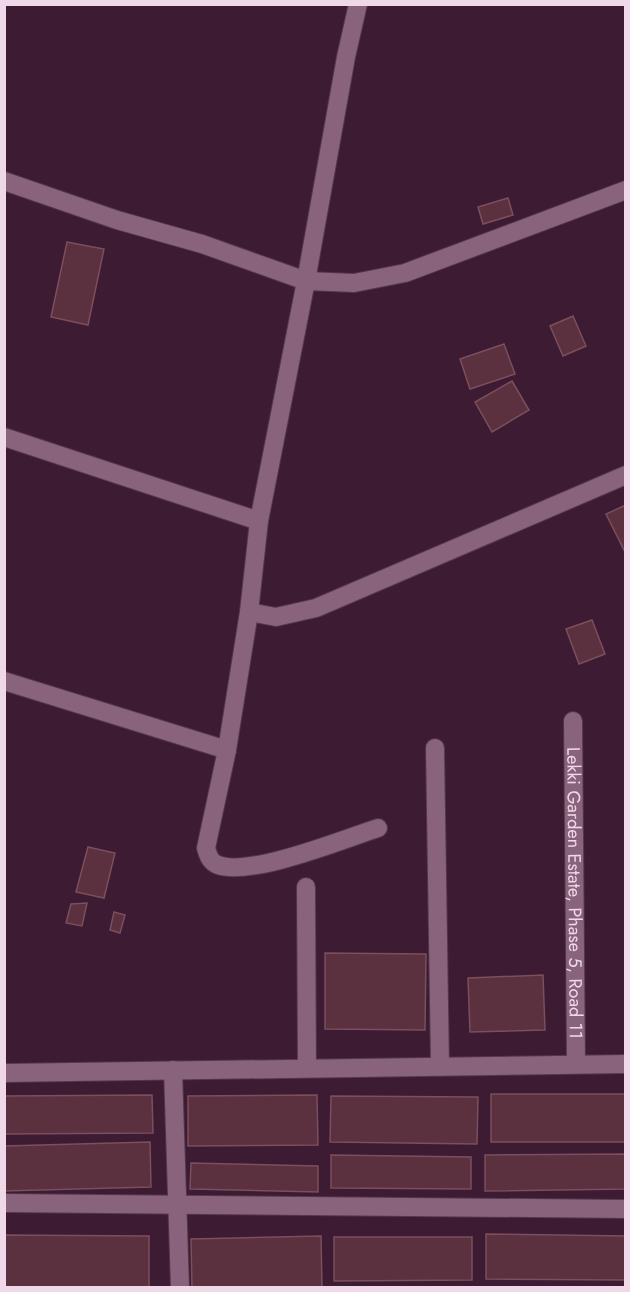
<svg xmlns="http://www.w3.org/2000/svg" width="630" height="1292" viewBox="0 0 630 1292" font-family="Jost,sans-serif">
  <rect width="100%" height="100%" fill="#3c1b33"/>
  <g fill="#5b313f" stroke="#7b4f5c" stroke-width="1.5">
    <polygon points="508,198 513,215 483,224 478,207"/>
    <polygon points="67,242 104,249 88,325 51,317"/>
    <polygon points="573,316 586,346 563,356 550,326"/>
    <polygon points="504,344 515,374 470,389 460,359"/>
    <polygon points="512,381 529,410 492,432 475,402"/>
    <polygon points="626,505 626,554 606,514"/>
    <polygon points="592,620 605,654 579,664 566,629"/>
    <polygon points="88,847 115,853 104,898 76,892"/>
    <polygon points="87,903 82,926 66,923 71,904"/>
    <polygon points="114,912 125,915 120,933 110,930"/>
    <polygon points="325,953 426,954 425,1030 325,1029"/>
    <polygon points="543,975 545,1030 470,1032 468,978"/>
    <rect x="491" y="1094" width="135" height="48"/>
    <polygon points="152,1095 153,1133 4,1134 4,1096"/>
    <polygon points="317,1095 318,1145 188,1146 188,1096"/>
    <polygon points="331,1096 478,1097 477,1144 330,1142"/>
    <polygon points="150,1142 151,1187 4,1191 4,1146"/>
    <polygon points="626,1154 626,1189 485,1191 485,1155"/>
    <polygon points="331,1155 471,1157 471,1189 331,1188"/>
    <polygon points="191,1163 318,1166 318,1192 190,1189"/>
    <polygon points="486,1234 626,1236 626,1280 486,1279"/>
    <polygon points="4,1235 149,1236 149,1288 4,1287"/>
    <polygon points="321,1236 322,1287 192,1288 191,1239"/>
    <polygon points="334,1237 472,1237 472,1280 334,1281"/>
  </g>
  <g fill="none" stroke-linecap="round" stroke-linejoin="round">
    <g stroke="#53374b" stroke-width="20">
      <g id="street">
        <path d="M358 4 346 57 306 281 259 521 249 612 227 750 206 848C208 855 210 862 218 865 251 877 344 839 378 828"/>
        <polyline points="4,181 117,220 202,244 306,281 354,283 405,273 626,190"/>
        <polyline points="4,437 259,521"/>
        <polyline points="249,612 276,617 316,608 626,475"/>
        <polyline points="4,681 227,750"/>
        <path id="s1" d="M573 721 576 1064"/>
        <polyline points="435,748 440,1066"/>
        <polyline points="306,887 307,1068"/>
        <polyline points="173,1070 180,1288"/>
        <polyline points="4,1073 626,1064"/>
        <polyline points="4,1203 626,1209"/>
      </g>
    </g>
    <use href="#street" stroke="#89627c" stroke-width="18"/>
  </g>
  <g text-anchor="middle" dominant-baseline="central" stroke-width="5" stroke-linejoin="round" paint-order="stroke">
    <g font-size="18" fill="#efd8e7" stroke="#1a0c16">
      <text stroke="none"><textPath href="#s1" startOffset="172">Lekki Garden Estate, Phase 5, Road 11</textPath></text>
    </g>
  </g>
  <rect width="630" height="1292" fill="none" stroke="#efd8e7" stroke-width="12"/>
</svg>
